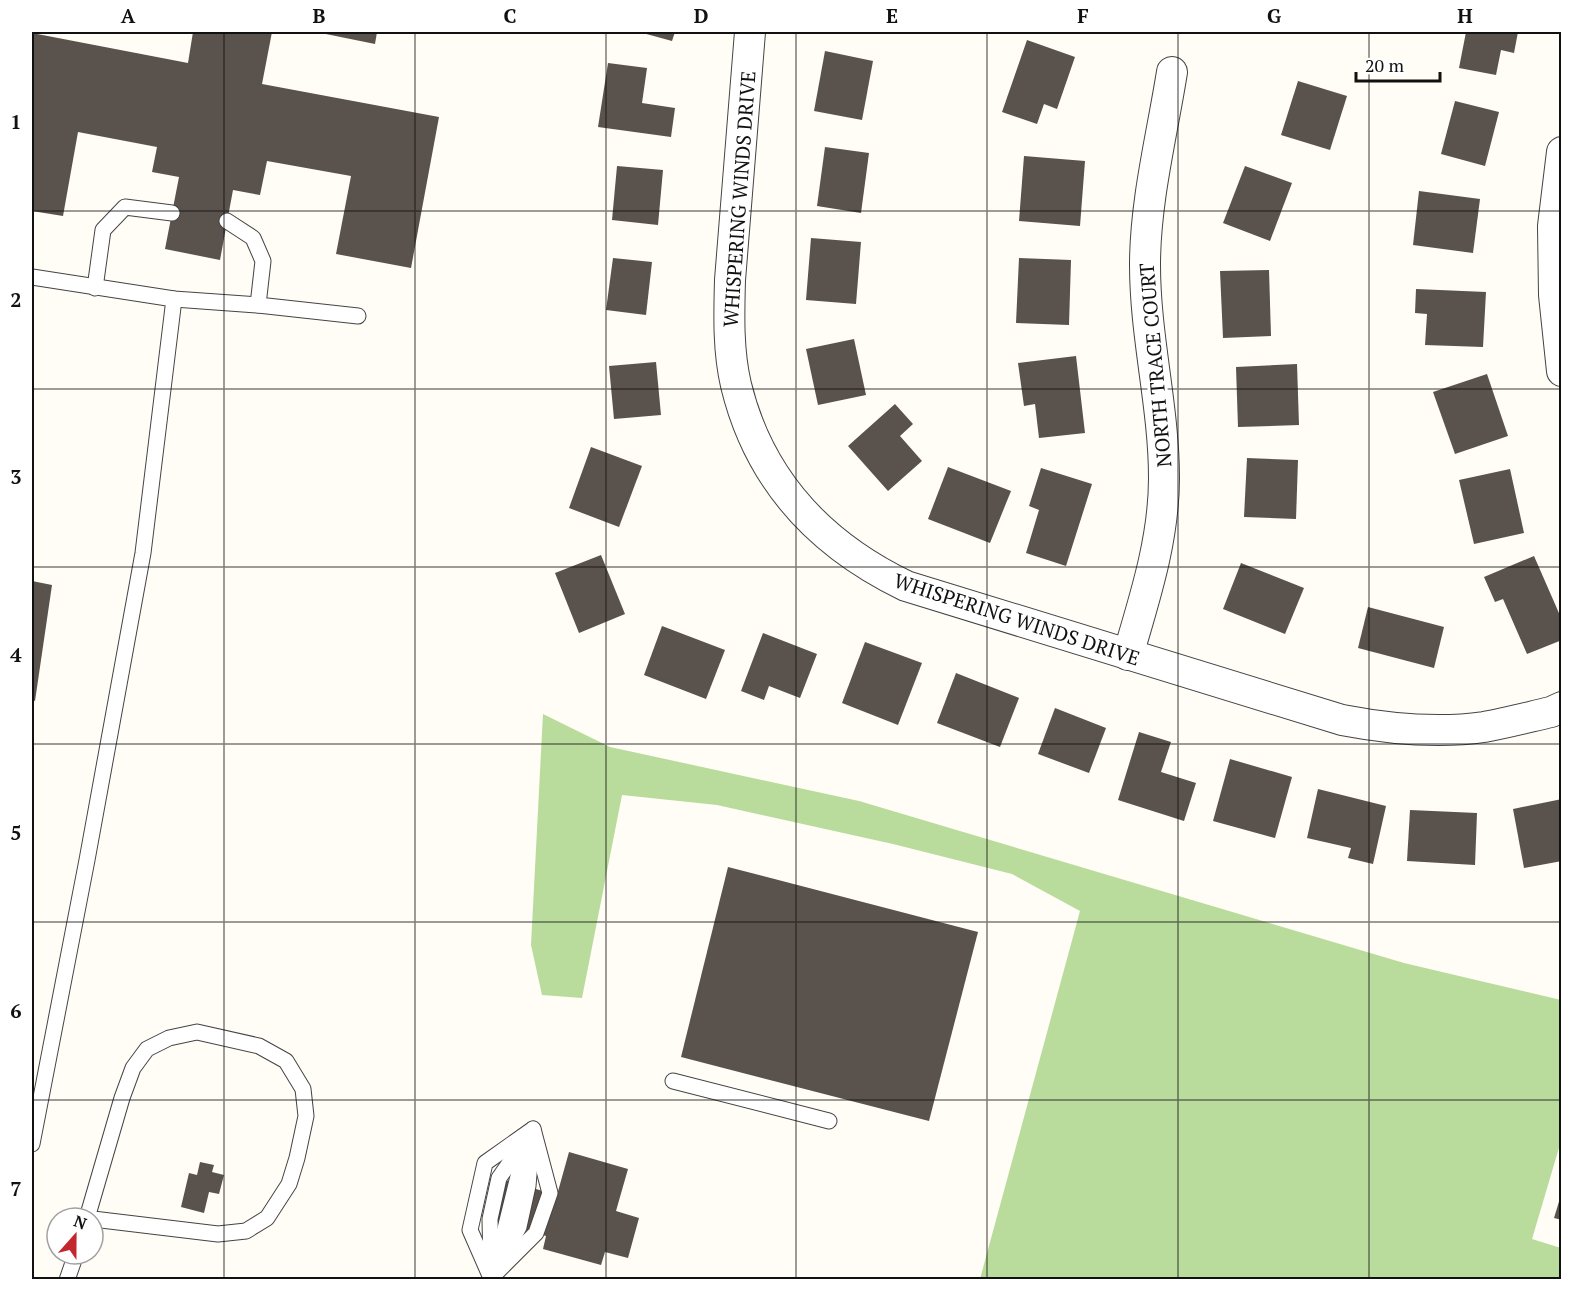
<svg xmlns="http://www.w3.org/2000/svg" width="1593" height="1311" viewBox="0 0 1593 1311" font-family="'PT Serif',serif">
  <rect width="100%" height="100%" fill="#fffdf5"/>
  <polygon fill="#b9dc9c" points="543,714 610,747 859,801 1404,963 1561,1000 1561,1141 1532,1239 1561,1248 1561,1279 980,1279 1080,911 1012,874 893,844 717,805 622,795 582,998 542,995 531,945"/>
  <g fill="#5a524d">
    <polygon points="193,32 272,32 262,84 439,117 411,268 336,254 351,176 267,161 260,195 233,190 220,260 165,249 179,177 152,172 157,147 78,132 63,216 32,211 32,33 188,63"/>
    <polygon points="316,32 377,32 375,44"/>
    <polygon points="639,32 675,32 672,41"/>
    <polygon points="1466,32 1518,32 1514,53 1501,50 1496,75 1459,68"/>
    <polygon points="1027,40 1075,57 1057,109 1044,104 1037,124 1002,112"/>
    <polygon points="825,51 873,61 862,120 814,111"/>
    <polygon points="608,63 647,68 642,103 675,108 671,137 598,127"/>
    <polygon points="1298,81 1347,96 1330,150 1281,135"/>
    <polygon points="1455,101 1499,112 1485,166 1441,154"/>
    <polygon points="825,147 869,153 861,213 817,206"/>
    <polygon points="1024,156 1085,161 1080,226 1019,221"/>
    <polygon points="617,166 663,170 658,225 612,220"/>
    <polygon points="1245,166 1292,183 1270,241 1223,223"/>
    <polygon points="1419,191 1480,199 1473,253 1413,245"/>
    <polygon points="811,238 861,242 856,304 806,300"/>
    <polygon points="613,258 652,262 646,315 606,310"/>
    <polygon points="1019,258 1071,260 1069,325 1016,323"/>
    <polygon points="1269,270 1271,336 1223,338 1220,271"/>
    <polygon points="1416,289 1486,292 1483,347 1425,345 1427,314 1415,313"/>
    <polygon points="854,339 866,395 818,405 806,349"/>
    <polygon points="1076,356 1085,433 1039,438 1035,404 1024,406 1018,363"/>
    <polygon points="656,362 661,415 614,419 609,366"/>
    <polygon points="1297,364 1299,425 1238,427 1236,367"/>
    <polygon points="1487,374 1508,436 1455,454 1433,392"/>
    <polygon points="895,404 913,424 900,436 922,461 888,491 848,446"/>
    <polygon points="591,447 642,466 619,527 569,508"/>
    <polygon points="1247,458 1298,460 1296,519 1244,517"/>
    <polygon points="948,467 1011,491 990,543 928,519"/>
    <polygon points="1041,468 1092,484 1066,566 1026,553 1039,510 1029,506"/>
    <polygon points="1510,469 1524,533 1474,544 1459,480"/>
    <polygon points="601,555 625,614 579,633 555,573"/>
    <polygon points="1534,556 1562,620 1562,640 1527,654 1503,599 1495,602 1484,577"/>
    <polygon points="1241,563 1304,588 1285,634 1223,609"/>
    <polygon points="32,581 52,585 35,701 32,700"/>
    <polygon points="1368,607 1444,627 1434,668 1358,648"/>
    <polygon points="662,626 725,650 706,699 644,675"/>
    <polygon points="763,633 817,654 800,698 769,686 764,700 741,691"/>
    <polygon points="865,642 922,663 898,725 842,703"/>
    <polygon points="956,673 1019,698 1000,747 937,723"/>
    <polygon points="1055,708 1106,728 1089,773 1038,754"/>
    <polygon points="1139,732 1171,742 1161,772 1196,783 1184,821 1118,800"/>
    <polygon points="1230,759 1292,777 1275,838 1213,821"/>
    <polygon points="1318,789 1386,806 1373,864 1348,858 1351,848 1307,838"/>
    <polygon points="1562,799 1562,861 1524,868 1513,809"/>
    <polygon points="1410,810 1477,813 1475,865 1407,861"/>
    <polygon points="728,867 978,932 929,1121 681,1057"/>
    <polygon points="569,1152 628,1169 616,1211 639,1218 628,1258 605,1252 601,1265 543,1249 546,1236 482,1217 494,1177 557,1195"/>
    <polygon points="200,1162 214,1165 212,1172 224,1175 219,1194 209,1192 204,1213 181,1207 189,1173 197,1175"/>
    <polygon points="1561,1195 1562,1195 1562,1220 1554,1218"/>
  </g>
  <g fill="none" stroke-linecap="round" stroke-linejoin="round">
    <g stroke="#444" stroke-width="17">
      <g id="service">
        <polyline points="227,221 253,238 263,261 258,305 358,316"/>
        <polyline points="32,277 174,299 258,305"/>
        <polyline points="95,288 103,230 125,207 172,213"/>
        <polyline points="673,1081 829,1121"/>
        <polyline points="32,1144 87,860 143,553 174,299"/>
        <polyline points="87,1218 122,1098 133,1068 147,1049 169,1038 197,1032 259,1046 286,1061 303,1089 306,1116 297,1158 289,1184 267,1218 246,1231 218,1234 93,1219"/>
        <polyline points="501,1245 524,1152"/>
        <polyline points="500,1262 519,1227 528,1186 532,1139"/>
        <polyline points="491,1269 490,1219 499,1178 527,1138"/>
        <polyline points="491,1278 470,1230 485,1163 533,1129"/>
        <polyline points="491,1278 536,1233 550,1193 533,1129"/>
        <polyline points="67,1280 76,1254"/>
      </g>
    </g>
    <g stroke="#444" stroke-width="32">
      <g id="minor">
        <path d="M750 32 730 280C729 315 728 351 736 385 759 480 819 544 906 586L1342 720C1389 729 1436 734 1484 727 1506 723 1529 717 1551 712L1562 707"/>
        <polyline points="1562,152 1553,226 1554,295 1562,371"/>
        <path d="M1128 655C1145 597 1164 539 1164 478 1164 407 1145 337 1145 265 1145 201 1162 135 1172 72"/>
      </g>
    </g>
    <use href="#service" stroke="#fff" stroke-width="15"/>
    <use href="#minor" stroke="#fff" stroke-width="30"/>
  </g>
  <path fill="none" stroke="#111" stroke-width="1.5" stroke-opacity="0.55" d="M224 32V1280M415 32V1280M606 32V1280M796 32V1280M987 32V1280M1178 32V1280M1369 32V1280M32 211H1562M32 389H1562M32 567H1562M32 744H1562M32 922H1562M32 1100H1562"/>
  <g text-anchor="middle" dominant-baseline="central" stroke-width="6" stroke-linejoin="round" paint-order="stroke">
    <g font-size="20" fill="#111" stroke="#fff">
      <text transform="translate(739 199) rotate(-86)">WHISPERING WINDS DRIVE</text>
      <text transform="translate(1155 365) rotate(-95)">NORTH TRACE COURT</text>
      <text transform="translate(1017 619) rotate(18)">WHISPERING WINDS DRIVE</text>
    </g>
  </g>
  <rect width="1593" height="1311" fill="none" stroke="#ffffff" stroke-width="66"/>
  <g transform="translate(75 1236) rotate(21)"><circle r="28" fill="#ffffff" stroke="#a0a0a0" stroke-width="1.5"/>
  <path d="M0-4.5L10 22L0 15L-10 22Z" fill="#c4262e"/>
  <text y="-9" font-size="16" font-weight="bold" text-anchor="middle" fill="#111111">N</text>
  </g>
  <path d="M1356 72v9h84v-9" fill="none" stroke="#111111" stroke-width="3"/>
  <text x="1365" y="72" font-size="18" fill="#111111" stroke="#ffffff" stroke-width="4.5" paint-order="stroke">20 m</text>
  <rect x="33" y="33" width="1527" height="1245" fill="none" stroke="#111" stroke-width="2"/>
  <g font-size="20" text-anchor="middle" font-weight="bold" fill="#111">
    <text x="128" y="23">A</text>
    <text x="319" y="23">B</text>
    <text x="510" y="23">C</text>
    <text x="701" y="23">D</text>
    <text x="892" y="23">E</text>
    <text x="1083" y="23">F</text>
    <text x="1274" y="23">G</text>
    <text x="1465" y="23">H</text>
    <text x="16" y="129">1</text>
    <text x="16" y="307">2</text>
    <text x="16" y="484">3</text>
    <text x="16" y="662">4</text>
    <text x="16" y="840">5</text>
    <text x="16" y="1018">6</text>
    <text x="16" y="1196">7</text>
  </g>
</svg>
